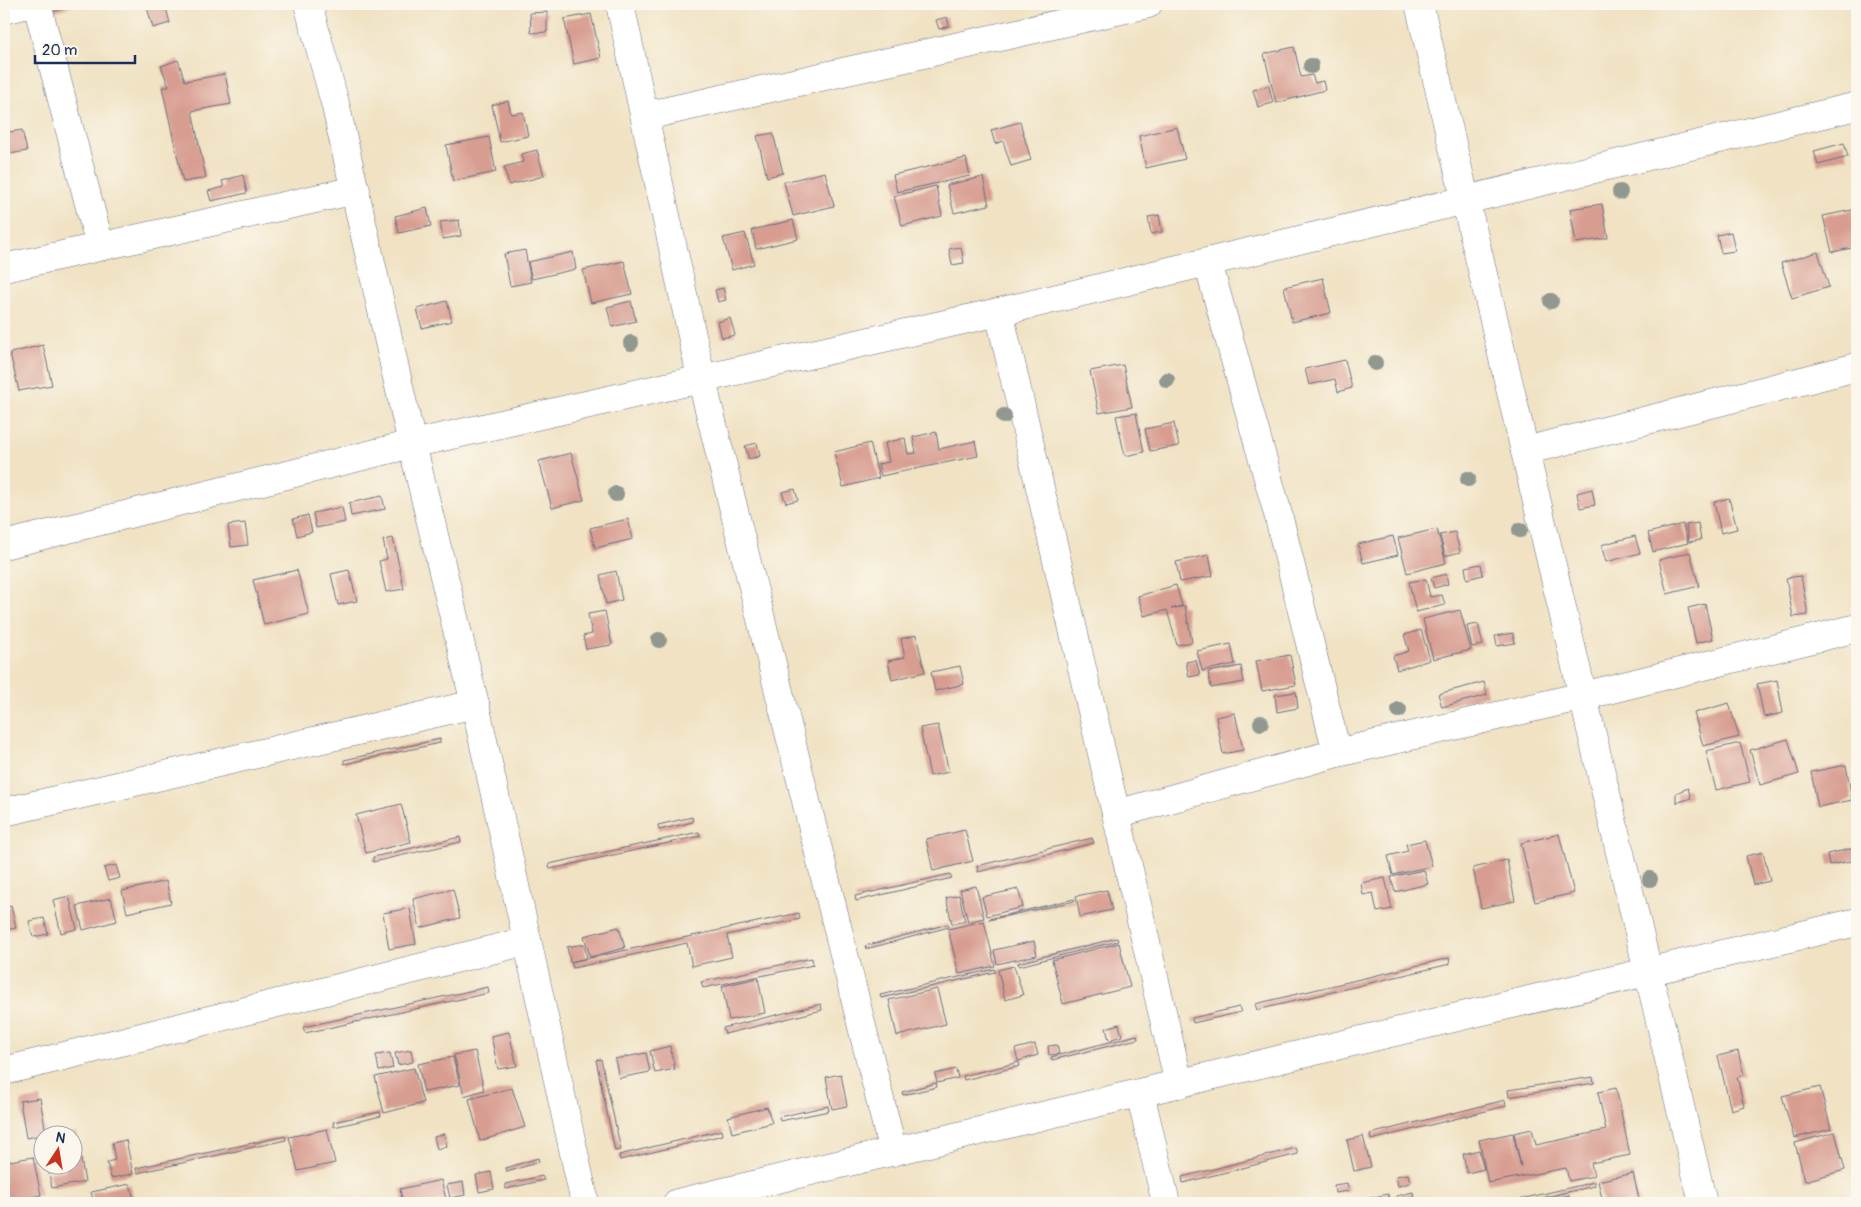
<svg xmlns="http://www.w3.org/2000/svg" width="1861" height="1207" viewBox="0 0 1861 1207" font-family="Pangolin,sans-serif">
  <rect width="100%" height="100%" fill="#fbf7ec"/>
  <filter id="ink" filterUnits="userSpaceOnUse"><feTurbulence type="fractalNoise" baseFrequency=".02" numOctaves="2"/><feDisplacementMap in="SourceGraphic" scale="10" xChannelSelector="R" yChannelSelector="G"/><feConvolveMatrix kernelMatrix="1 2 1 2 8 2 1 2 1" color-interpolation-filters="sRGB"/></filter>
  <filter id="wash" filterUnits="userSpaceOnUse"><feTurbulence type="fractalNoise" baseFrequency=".0096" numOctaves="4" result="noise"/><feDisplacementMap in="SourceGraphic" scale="20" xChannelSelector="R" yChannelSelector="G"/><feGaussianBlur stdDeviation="1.12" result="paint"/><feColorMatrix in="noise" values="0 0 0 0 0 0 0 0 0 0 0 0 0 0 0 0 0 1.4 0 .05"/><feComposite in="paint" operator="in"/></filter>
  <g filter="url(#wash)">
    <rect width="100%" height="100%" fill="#f0e2c3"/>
    <g id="blocks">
      <g fill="#d89d91">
        <polygon points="51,4 79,4 53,12"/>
        <polygon points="146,4 165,4 170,23 153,28"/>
        <polygon points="547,12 547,32 531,33 530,13"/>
        <polygon points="591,14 601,58 574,64 564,19"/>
        <polygon points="947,17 949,26 939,29 936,20"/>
        <polygon points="1294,47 1301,77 1312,75 1315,83 1323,81 1325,90 1276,103 1264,54"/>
        <polygon points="178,60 185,81 225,74 231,104 192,111 206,178 183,182 162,87 169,87 161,66"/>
        <polygon points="1269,86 1273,103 1258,107 1253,90"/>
        <polygon points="508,101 511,114 523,112 528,136 500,142 492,105"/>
        <polygon points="1020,122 1031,160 1011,166 1003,141 995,144 991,130"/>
        <polygon points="1177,127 1185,159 1146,168 1139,136"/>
        <polygon points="22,130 27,151 4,155 4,133"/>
        <polygon points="773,133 783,173 767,177 757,136"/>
        <polygon points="489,137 496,172 453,181 446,145"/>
        <polygon points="1844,143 1848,157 1818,165 1814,151"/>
        <polygon points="537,150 544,176 509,185 504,167 523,162 521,154"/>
        <polygon points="966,158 970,176 897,192 893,175"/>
        <polygon points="825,172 834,206 793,216 784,182"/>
        <polygon points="243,175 247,193 211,201 208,191 224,187 222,181"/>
        <polygon points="983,177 989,205 954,213 947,185"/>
        <polygon points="936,186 942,216 902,226 894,196"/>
        <polygon points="1602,204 1608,238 1576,243 1570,209"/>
        <polygon points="427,208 431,226 399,233 395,216"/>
        <polygon points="1857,209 1857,247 1832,252 1823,216"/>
        <polygon points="1159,215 1162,232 1151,234 1148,217"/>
        <polygon points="459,220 461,236 443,239 440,222"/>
        <polygon points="793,220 798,239 756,249 752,230"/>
        <polygon points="1731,232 1735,251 1721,253 1717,235"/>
        <polygon points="745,233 754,264 732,270 723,238"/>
        <polygon points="961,247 964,263 952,265 949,249"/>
        <polygon points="525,250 531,282 510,286 504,254"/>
        <polygon points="573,252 576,269 532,279 528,262"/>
        <polygon points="1818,252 1829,287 1792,298 1781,263"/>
        <polygon points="624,261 632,294 591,303 583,270"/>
        <polygon points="1323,278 1331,313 1292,322 1284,287"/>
        <polygon points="723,288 726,300 718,302 715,290"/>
        <polygon points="447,301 452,321 422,328 417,309"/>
        <polygon points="631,301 636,321 612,327 607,307"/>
        <polygon points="730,318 735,335 722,338 718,322"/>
        <polygon points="43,345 52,385 19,391 10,353"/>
        <polygon points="1345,360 1352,388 1338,392 1335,379 1309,385 1305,369"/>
        <polygon points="1123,365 1132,407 1099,413 1090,371"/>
        <polygon points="1136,413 1144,452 1125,456 1116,416"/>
        <polygon points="1174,423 1179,446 1150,451 1145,429"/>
        <polygon points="936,432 939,449 975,441 978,456 881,476 878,464 889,462 885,443 905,438 908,454 916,453 913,437"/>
        <polygon points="757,443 760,456 749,459 745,446"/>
        <polygon points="870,443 879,478 843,487 834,452"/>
        <polygon points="571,453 584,500 552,508 539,461"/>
        <polygon points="795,489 798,500 786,503 782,492"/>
        <polygon points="1592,489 1595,505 1580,508 1577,493"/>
        <polygon points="382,496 385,509 351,516 349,503"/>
        <polygon points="1729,498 1737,529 1721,533 1714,502"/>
        <polygon points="342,507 345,522 316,528 313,513"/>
        <polygon points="308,515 312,532 297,536 293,519"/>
        <polygon points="628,519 633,539 595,548 590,528"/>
        <polygon points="245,523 248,545 231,547 228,525"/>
        <polygon points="1698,523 1701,540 1689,542 1686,525"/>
        <polygon points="1683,524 1688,543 1653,552 1648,533"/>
        <polygon points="1437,529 1446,563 1407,573 1398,538"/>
        <polygon points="1455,532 1460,552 1445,556 1440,535"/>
        <polygon points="1393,536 1398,555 1363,563 1358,544"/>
        <polygon points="1635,536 1640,553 1606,562 1601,545"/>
        <polygon points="393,538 404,589 386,592 379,561 387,559 383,540"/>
        <polygon points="1690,552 1699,586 1667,594 1659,560"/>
        <polygon points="1209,555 1213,576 1180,582 1176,562"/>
        <polygon points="1481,564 1483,575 1467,579 1465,567"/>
        <polygon points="297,570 309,614 264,625 253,580"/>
        <polygon points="349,570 357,601 338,605 331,574"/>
        <polygon points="616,571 622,600 606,604 600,575"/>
        <polygon points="1446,574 1448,584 1434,588 1431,578"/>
        <polygon points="1801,576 1808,615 1793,617 1786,578"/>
        <polygon points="1426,579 1430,597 1442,595 1445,605 1416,612 1409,582"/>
        <polygon points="1176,585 1182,606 1171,609 1185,606 1192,642 1177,645 1167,610 1144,616 1138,596"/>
        <polygon points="1705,604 1713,639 1696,643 1688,608"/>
        <polygon points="1460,610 1471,650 1433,659 1423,619"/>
        <polygon points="605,611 612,645 586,649 583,636 592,634 588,614"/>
        <polygon points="1478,624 1483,645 1472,647 1467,626"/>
        <polygon points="1421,630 1430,660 1397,670 1393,656 1409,651 1404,635"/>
        <polygon points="1513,633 1515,643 1497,646 1495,636"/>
        <polygon points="916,635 925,672 892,680 888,661 905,657 901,639"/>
        <polygon points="1231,644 1235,664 1202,671 1197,651"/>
        <polygon points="1290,655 1296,685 1262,691 1256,661"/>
        <polygon points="1196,660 1200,675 1189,677 1186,662"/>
        <polygon points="960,666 964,684 935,691 931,672"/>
        <polygon points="1241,666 1244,682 1211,688 1208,672"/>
        <polygon points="1777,680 1783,713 1764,717 1757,684"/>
        <polygon points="1484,682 1487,695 1442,707 1438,694"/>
        <polygon points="1296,692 1298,708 1277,712 1275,695"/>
        <polygon points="1729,703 1739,737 1703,746 1694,713"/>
        <polygon points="1235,713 1243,750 1223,754 1216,717"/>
        <polygon points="938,725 949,772 930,776 920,728"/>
        <polygon points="440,739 440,743 344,764 344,760"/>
        <polygon points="1788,739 1799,774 1760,785 1750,750"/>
        <polygon points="1740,743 1750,782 1716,790 1706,751"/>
        <polygon points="1846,765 1852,800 1818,807 1811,772"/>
        <polygon points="1688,788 1691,798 1676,803 1676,793"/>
        <polygon points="401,804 411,842 366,853 356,815"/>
        <polygon points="692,817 693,822 659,830 658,825"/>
        <polygon points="965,830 973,861 933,871 926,839"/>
        <polygon points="699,832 700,836 550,869 549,864"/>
        <polygon points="1559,834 1574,893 1535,902 1521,843"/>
        <polygon points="460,837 461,842 373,862 373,857"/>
        <polygon points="1092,838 1094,843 978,872 977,866"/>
        <polygon points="1425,840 1432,866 1393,875 1388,856 1408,851 1406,844"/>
        <polygon points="1855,848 1857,860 1829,865 1827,854"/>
        <polygon points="1763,852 1770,881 1753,885 1746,856"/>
        <polygon points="1507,860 1515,901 1481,908 1473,868"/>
        <polygon points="116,865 120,878 108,881 104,868"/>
        <polygon points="1424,870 1428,884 1395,892 1391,877"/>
        <polygon points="950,874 952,878 856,901 855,896"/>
        <polygon points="1385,878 1392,909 1377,912 1373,893 1363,895 1361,883"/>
        <polygon points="166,881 171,903 127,913 122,891"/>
        <polygon points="976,886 984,918 968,922 960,890"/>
        <polygon points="453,889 460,918 420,928 413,899"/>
        <polygon points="1018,889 1023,907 987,916 982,897"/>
        <polygon points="1107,890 1112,910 1080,917 1076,896"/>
        <polygon points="959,895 965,921 952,924 946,898"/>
        <polygon points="69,896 77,929 61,933 53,900"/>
        <polygon points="111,898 117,921 83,930 77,906"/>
        <polygon points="1074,899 1075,901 989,920 989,919"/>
        <polygon points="11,906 16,928 4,930 4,908"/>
        <polygon points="410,908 416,944 389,949 383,913"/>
        <polygon points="799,913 800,919 727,935 732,957 692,966 687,943 573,968 571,962"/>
        <polygon points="44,918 48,934 33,937 29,921"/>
        <polygon points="984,921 995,966 959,974 948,929"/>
        <polygon points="948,924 949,927 866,949 865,946"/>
        <polygon points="619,927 625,948 590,957 584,936"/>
        <polygon points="1117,938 1118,941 1019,966 1018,963"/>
        <polygon points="1034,941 1037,955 997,964 994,950"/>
        <polygon points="1119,943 1130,987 1063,1004 1052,960"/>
        <polygon points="584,944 587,958 570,962 567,947"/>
        <polygon points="812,958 813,965 703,988 701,982"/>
        <polygon points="1449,958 1450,964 1257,1010 1255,1004"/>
        <polygon points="1014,966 1023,995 1005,1000 998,970"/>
        <polygon points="994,969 995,972 881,998 880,995"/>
        <polygon points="758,978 765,1013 729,1020 722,986"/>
        <polygon points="488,987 489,993 305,1033 303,1027"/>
        <polygon points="937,989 946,1024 897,1036 889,1000"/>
        <polygon points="821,1004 822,1010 725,1034 723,1028"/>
        <polygon points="1239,1007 1241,1012 1193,1023 1192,1018"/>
        <polygon points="1119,1024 1122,1036 1109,1040 1106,1028"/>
        <polygon points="509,1032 517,1066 498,1069 491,1036"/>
        <polygon points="1137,1035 1138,1039 1052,1060 1051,1057"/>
        <polygon points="1035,1044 1038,1055 1018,1061 1015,1049"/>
        <polygon points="1057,1045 1059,1054 1049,1055 1048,1046"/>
        <polygon points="670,1046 675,1069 655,1073 650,1051"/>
        <polygon points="411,1050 413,1062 398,1065 395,1053"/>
        <polygon points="475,1051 484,1090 464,1096 454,1055"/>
        <polygon points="1738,1051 1744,1075 1737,1077 1744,1106 1731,1110 1718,1056"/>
        <polygon points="390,1053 393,1068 379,1071 376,1055"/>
        <polygon points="646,1053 650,1072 619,1078 615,1059"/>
        <polygon points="453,1057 460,1085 424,1092 418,1064"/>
        <polygon points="601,1059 621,1150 615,1151 596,1060"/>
        <polygon points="1019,1062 1020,1066 964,1080 963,1076"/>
        <polygon points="414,1068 423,1103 384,1113 375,1077"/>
        <polygon points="956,1069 958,1078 937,1083 935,1074"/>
        <polygon points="841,1074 847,1106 832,1109 826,1077"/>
        <polygon points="1593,1077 1594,1083 1509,1097 1508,1090"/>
        <polygon points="936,1083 937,1087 903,1095 902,1092"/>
        <polygon points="1820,1087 1831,1129 1794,1138 1782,1096"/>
        <polygon points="512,1088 525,1127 480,1141 469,1099"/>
        <polygon points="1616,1088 1630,1155 1591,1163 1594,1176 1569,1181 1566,1168 1488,1183 1479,1140 1513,1133 1521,1167 1514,1133 1532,1129 1536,1145 1606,1130 1598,1092"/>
        <polygon points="40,1098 46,1134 26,1138 20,1101"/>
        <polygon points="1505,1100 1506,1106 1371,1140 1370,1134"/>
        <polygon points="828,1106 829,1111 780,1121 779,1117"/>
        <polygon points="767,1107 772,1123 732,1133 728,1117"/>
        <polygon points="380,1112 381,1116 334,1127 333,1122"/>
        <polygon points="327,1129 335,1163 298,1171 289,1137"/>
        <polygon points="722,1130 723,1135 620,1160 619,1155"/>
        <polygon points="76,1132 78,1142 72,1143 72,1134 67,1134"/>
        <polygon points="1835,1132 1845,1170 1805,1181 1795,1143"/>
        <polygon points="444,1134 447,1146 437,1149 434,1137"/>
        <polygon points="285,1136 286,1140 137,1173 136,1168"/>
        <polygon points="1363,1136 1371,1167 1354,1171 1347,1140"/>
        <polygon points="126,1140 133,1174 111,1178 107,1162 115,1160 112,1143"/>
        <polygon points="79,1147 85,1182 52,1188 49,1173 66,1170 66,1164 72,1164 72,1149"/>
        <polygon points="1296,1148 1298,1154 1183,1183 1182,1177"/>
        <polygon points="1479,1150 1484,1169 1467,1173 1463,1154"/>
        <polygon points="33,1157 41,1195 4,1202 4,1162"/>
        <polygon points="538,1158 539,1162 507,1172 506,1168"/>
        <polygon points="491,1172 494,1189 479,1192 476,1175"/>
        <polygon points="1633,1173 1640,1203 1603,1203 1598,1181"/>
        <polygon points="1408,1174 1410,1183 1398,1186 1396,1176"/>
        <polygon points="542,1176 544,1180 506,1189 505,1184"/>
        <polygon points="441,1180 446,1199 429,1203 403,1203 400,1189"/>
        <polygon points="463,1182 465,1195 450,1198 447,1185"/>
        <polygon points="1594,1182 1595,1186 1519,1203 1504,1203"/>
        <polygon points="1347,1183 1349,1191 1335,1193 1334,1185"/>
        <polygon points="130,1184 135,1203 94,1203 91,1192"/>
        <polygon points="1413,1192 1415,1203 1398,1203 1396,1196"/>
        <polygon points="1388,1194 1390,1203 1362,1203 1361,1200"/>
        <polygon points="1568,1195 1570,1203 1536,1203"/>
      </g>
    </g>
  </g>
  <g filter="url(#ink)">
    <use href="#blocks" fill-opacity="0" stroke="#666e81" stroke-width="1"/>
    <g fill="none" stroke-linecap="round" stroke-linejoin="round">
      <g stroke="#666e81" stroke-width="29">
        <g id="minor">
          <polyline points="37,4 100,246"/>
          <polyline points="308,4 335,103 412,444 475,704 585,1203"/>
          <polyline points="620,4 701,377 893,1152"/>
          <polyline points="1419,4 1703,1203"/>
          <polyline points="4,10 29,4"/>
          <polyline points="645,116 1148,4"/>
          <polyline points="1208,263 1278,514 1337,753"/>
          <polyline points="4,268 356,190"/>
          <polyline points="999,312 1179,1084"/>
          <polyline points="1525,451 1857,367"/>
          <polyline points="4,545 412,444 999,312 1857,106"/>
          <polyline points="4,812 475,704"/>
          <polyline points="1116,814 1337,753 1583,696 1857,628"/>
          <polyline points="4,1071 527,941"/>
          <polyline points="1140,1093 1166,1203"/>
          <polyline points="677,1203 1857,922"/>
        </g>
      </g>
      <use href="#minor" stroke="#fff" stroke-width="28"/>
    </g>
    <g fill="#90988f">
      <circle cx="1311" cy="66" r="8"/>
      <circle cx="1620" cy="192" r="8"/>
      <circle cx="1551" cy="301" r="8"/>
      <circle cx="631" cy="343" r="8"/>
      <circle cx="1375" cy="363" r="8"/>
      <circle cx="1167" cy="380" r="8"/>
      <circle cx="1004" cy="416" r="8"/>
      <circle cx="1468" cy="479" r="8"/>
      <circle cx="616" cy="494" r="8"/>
      <circle cx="1520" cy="530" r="8"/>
      <circle cx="659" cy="640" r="8"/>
      <circle cx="1399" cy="710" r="8"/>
      <circle cx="1261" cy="723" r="8"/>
      <circle cx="1650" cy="879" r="8"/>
    </g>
  </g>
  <rect width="1861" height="1207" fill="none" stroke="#fbf7ec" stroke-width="20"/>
  <g transform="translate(58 1150) rotate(12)"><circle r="24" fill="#fbf7ec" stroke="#a1a7b3"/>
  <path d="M0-4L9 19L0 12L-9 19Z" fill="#c8321e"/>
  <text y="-8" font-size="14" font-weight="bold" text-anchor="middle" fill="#1b2f5e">N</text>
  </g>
  <path d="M35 55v8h100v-8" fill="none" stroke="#1b2f5e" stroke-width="2.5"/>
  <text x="42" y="55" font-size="15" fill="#1b2f5e" stroke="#fbf7ec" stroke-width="4" paint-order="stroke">20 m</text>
</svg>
